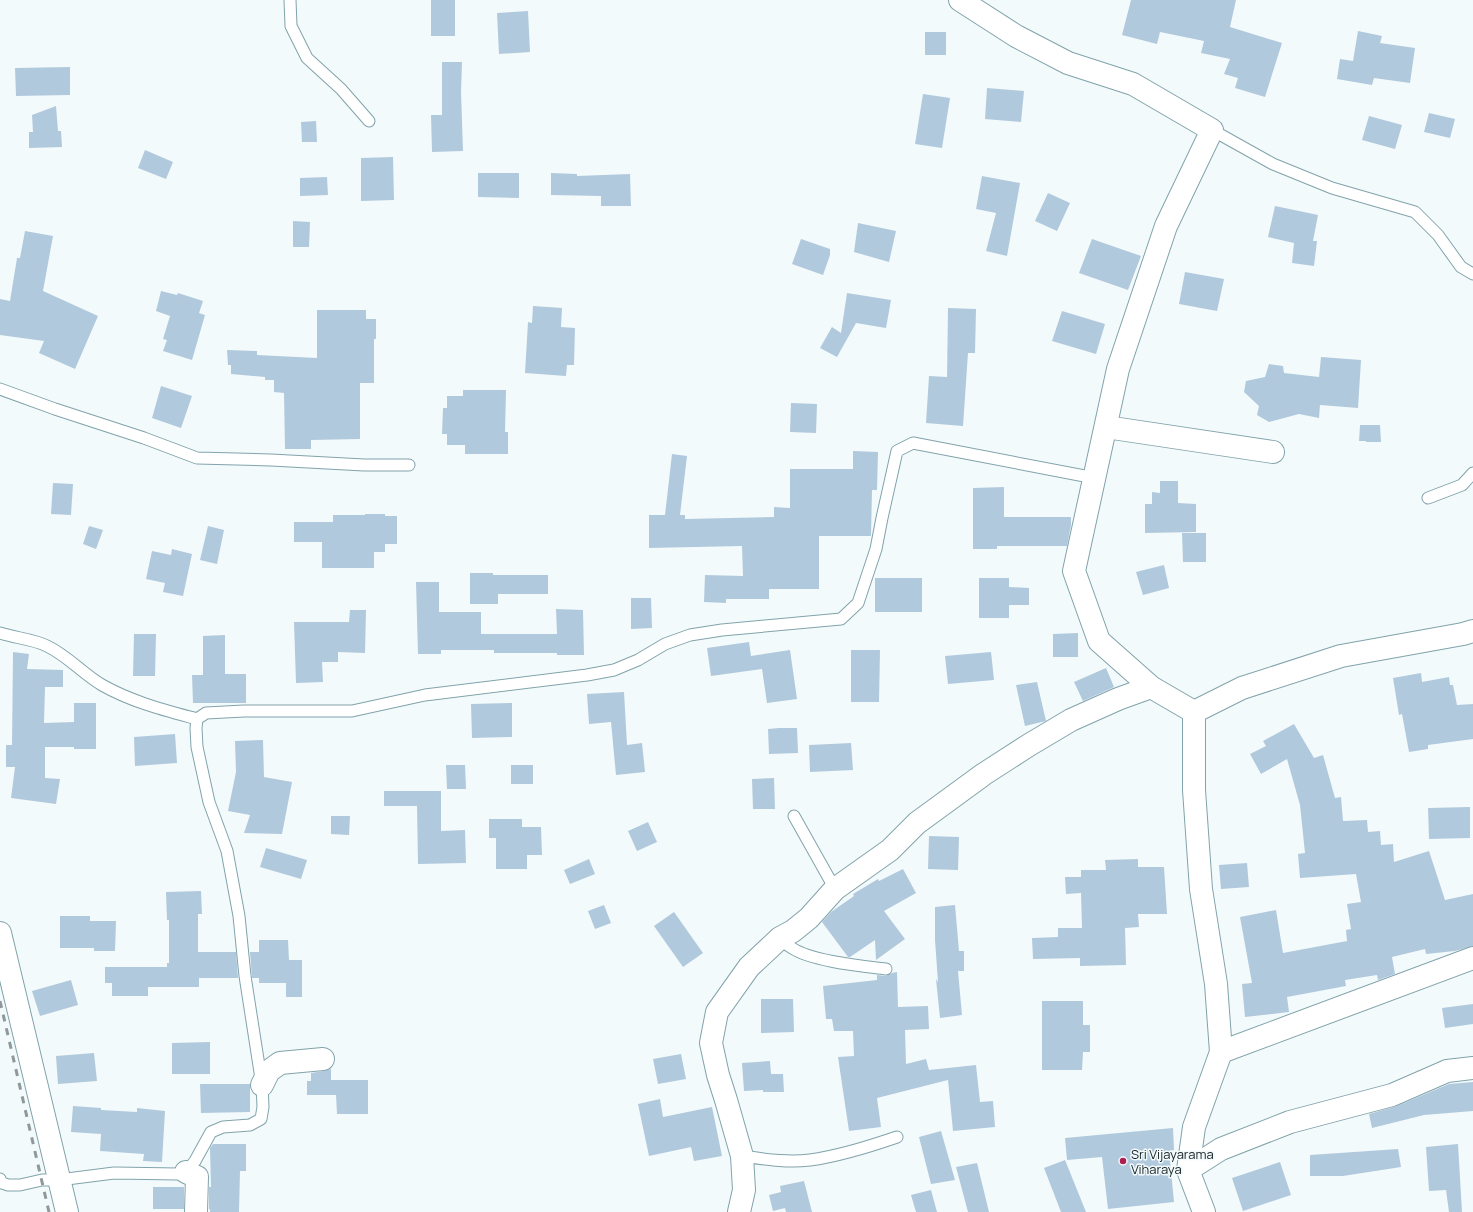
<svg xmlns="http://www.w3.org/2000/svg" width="1473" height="1212" viewBox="0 0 1473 1212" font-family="Manrope,sans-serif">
  <rect width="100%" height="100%" fill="#f3fafc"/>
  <g fill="#b1c9dd">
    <rect x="431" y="0" width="24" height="36"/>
    <polygon points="1131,0 1236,0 1230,27 1282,43 1265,97 1235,88 1238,78 1224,74 1230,59 1201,53 1204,41 1160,32 1157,44 1122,35"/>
    <polygon points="528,11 530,52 499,54 497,13"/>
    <polygon points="1358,31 1382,36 1380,43 1415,48 1410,83 1374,78 1372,85 1337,79 1340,59 1353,61"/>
    <rect x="925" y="32" width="21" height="23"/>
    <polygon points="442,62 462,62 461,92 463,151 432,152 431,115 442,115"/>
    <polygon points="70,67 70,95 16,96 15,68"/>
    <polygon points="987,88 1024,91 1021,122 985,119"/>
    <polygon points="923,94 950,98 942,148 915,144"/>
    <polygon points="56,106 58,131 61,131 62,147 29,148 29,132 33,132 32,115"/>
    <polygon points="1429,113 1455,119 1450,138 1424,132"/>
    <polygon points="1369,116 1402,125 1395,149 1362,140"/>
    <polygon points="316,121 317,142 302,142 301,122"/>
    <polygon points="145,150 173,162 166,179 138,168"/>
    <polygon points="393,157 394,200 361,201 361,158"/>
    <polygon points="478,173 519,173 519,198 478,197"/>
    <polygon points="551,173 577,174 577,176 630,174 631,206 601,206 601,196 551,195"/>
    <polygon points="982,176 1020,183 1007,256 986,251 996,213 976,209"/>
    <polygon points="327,177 328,195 300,196 300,178"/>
    <polygon points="1048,193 1070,203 1057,231 1035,221"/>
    <polygon points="1275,206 1318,215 1313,241 1317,241 1314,266 1292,263 1294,243 1268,237"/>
    <polygon points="293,221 310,222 309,247 293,247"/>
    <polygon points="858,223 896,231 889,262 854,252"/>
    <polygon points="25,231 53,236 43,291 98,316 75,369 39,353 44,341 0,335 0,299 10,301 17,258 20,258"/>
    <polygon points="801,239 830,249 830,255 823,275 792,264"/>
    <polygon points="1092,239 1141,256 1128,290 1079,273"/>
    <polygon points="1185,272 1224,279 1217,311 1179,304"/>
    <polygon points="161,291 177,295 178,293 203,301 199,313 205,315 192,360 163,351 167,340 163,339 170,316 156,311"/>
    <polygon points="847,293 891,300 886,328 856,323 837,357 820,348 832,327 841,333"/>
    <polygon points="533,306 562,308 561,327 575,328 574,365 567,365 566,376 525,373 528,322 532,323"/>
    <polygon points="948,308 976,309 975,353 968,353 963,426 926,423 929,376 947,377"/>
    <polygon points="317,310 366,310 366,319 376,319 376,339 374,339 374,383 360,383 360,439 311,440 311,449 285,449 284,393 274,392 274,380 265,380 265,377 231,374 231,365 228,365 227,350 257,351 257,355 317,358"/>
    <polygon points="1062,311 1105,324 1096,354 1052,341"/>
    <polygon points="1321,357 1361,360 1358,408 1320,405 1319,418 1299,414 1269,422 1257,415 1259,406 1244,392 1246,381 1265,377 1269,364 1283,366 1284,373 1319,377"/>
    <polygon points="161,386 192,396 181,428 152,418"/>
    <polygon points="463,390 506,390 505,432 508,432 508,454 465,454 465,445 447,445 447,434 442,434 443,408 447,408 447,396 463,396"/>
    <polygon points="791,403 817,404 816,433 790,432"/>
    <polygon points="1360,425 1380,425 1381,442 1366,442 1366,441 1359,441"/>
    <polygon points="853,451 878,452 877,490 872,490 871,536 819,536 819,589 769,589 769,599 726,599 726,603 704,602 705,575 743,576 742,546 649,548 649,515 665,515 672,454 687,456 680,515 685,515 685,519 774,517 774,507 790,508 790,469 853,469"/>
    <polygon points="1160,481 1178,481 1178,503 1196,504 1196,532 1145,533 1145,504 1152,504 1152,492 1160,493"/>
    <polygon points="53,483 73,484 71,515 51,514"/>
    <polygon points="1004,487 1004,517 1071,517 1071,525 1067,546 997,546 997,549 973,549 973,488"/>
    <polygon points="365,514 385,514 385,516 397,516 397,544 385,544 385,552 374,552 374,568 322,568 322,542 294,542 294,522 333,522 333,515 365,515"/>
    <polygon points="89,526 103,530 96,549 83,544"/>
    <polygon points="208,526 224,530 217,564 200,560"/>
    <polygon points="1182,533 1206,533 1206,562 1183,562"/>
    <polygon points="172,549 192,554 183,596 163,592 165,583 146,579 152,551 171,555"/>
    <polygon points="1164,565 1169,588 1143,595 1136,572"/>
    <polygon points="470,573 493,573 493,575 548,575 548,594 498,594 498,604 470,604"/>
    <rect x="875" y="578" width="47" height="34"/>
    <polygon points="979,578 1009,578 1009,587 1029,588 1029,605 1009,605 1009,618 979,618"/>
    <polygon points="416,582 439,582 439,612 481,612 481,634 557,634 556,609 583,610 584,655 557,655 557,653 494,653 494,650 441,650 441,654 418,654"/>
    <polygon points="631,598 651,598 652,628 631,629"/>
    <polygon points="350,610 366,610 365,653 338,652 338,662 322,662 323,682 296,683 294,622 349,622"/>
    <polygon points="1078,633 1078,657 1053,657 1053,634"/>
    <polygon points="134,634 156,634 155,676 133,676"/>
    <polygon points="225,635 225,674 246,674 246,703 193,703 192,675 203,675 203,636"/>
    <polygon points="749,642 751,656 790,650 797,699 767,703 762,669 711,676 707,648"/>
    <polygon points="851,650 880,650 879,702 851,702"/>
    <polygon points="13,652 29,654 27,669 63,670 63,687 45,687 44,723 74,722 74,703 96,703 96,749 74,749 74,747 45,747 45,778 60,779 56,804 11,798 15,767 6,767 6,745 12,745"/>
    <polygon points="991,652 994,680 948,684 945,656"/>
    <polygon points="1106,668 1114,687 1083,701 1074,682"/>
    <polygon points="1421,673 1422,682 1449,677 1450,685 1453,685 1457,705 1473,704 1473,739 1428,745 1428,749 1409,752 1402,714 1399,715 1393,678"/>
    <polygon points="1037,682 1046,721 1025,726 1016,685"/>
    <polygon points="624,692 627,745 642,743 645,772 616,775 611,722 589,724 587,694"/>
    <polygon points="512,703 512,737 472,738 471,704"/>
    <polygon points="1294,724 1314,758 1323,755 1335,798 1341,797 1343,821 1367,820 1368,832 1380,831 1381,845 1393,844 1394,862 1429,851 1445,900 1473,894 1473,946 1455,951 1426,954 1425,949 1392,957 1395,974 1378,980 1377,975 1345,980 1346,986 1287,997 1289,1012 1245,1017 1242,984 1252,983 1240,917 1276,910 1283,953 1347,941 1346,930 1351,929 1347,904 1361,902 1356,874 1300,878 1298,854 1305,853 1300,805 1287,759 1261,774 1250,754 1266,746 1263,741"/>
    <polygon points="779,728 797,728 798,753 769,754 768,729"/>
    <polygon points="175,734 177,763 135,766 134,737"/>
    <polygon points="263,740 264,777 292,782 282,834 244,833 250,815 228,811 236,772 235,741"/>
    <polygon points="851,743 853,770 810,772 809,745"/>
    <polygon points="446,765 465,765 466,789 447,789"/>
    <rect x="511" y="765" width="22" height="19"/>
    <polygon points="774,778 775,809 753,809 752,779"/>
    <polygon points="384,791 441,791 441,831 465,830 466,863 418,864 417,806 384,806"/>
    <polygon points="1470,807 1470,838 1429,839 1428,808"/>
    <polygon points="331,816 350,816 349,835 331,834"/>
    <polygon points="489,819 522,819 522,827 541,827 542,855 527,855 527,869 496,869 496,838 489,838"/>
    <polygon points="648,822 657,842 637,851 628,831"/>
    <polygon points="929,836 959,837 958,870 928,869"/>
    <polygon points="266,848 307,860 301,879 260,867"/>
    <polygon points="589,859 595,874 570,884 564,870"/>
    <polygon points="1138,859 1138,867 1164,867 1167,914 1138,914 1139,927 1125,928 1126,965 1080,966 1080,958 1033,959 1032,938 1058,937 1058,928 1082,928 1081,893 1066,894 1065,877 1081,877 1081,870 1106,870 1105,860"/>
    <polygon points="1247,863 1249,887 1221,889 1219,865"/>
    <polygon points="903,869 916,893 884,911 905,939 876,960 875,940 850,957 848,957 822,922 831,912 854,896 853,894 878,879 879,881"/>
    <polygon points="201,891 202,914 198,914 198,952 236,952 238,978 199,978 199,987 148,987 148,996 112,996 112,983 105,983 105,967 167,967 167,963 169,963 169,920 167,920 166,892"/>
    <polygon points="604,905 611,923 595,929 588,911"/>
    <polygon points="955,905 959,951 964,951 964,971 958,971 962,1015 940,1018 936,979 938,982 935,940 935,907"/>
    <polygon points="674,912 703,953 683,967 654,926"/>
    <polygon points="60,916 90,916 90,921 116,921 115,951 94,951 94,948 60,948"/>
    <polygon points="259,940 288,940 289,960 302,960 302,997 286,997 286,983 259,983 259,978 252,978 250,952 259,952"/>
    <polygon points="897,972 898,1007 928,1006 929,1029 905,1030 906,1064 926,1059 929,1070 976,1065 980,1102 993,1101 995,1127 953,1131 948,1080 877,1098 881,1127 849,1131 838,1057 854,1056 853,1031 834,1031 832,1019 826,1019 823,986 877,980 877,975 886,976 892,973"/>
    <polygon points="71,980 78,1005 40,1016 32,991"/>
    <polygon points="761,999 793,999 794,1032 761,1033"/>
    <polygon points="1042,1001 1083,1001 1083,1025 1090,1025 1090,1052 1083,1052 1082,1070 1042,1070"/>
    <polygon points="1473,1004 1473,1024 1445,1028 1442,1008"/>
    <polygon points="210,1042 210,1074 172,1074 172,1043"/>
    <polygon points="94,1053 97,1081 58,1084 56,1056"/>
    <polygon points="681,1054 686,1079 658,1084 653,1059"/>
    <polygon points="770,1061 771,1074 783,1074 784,1092 763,1092 763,1090 744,1091 742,1063"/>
    <polygon points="331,1069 331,1080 368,1080 368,1114 337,1114 336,1095 307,1095 307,1081 311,1081 311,1073 324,1071"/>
    <polygon points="1473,1082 1473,1111 1424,1115 1372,1128 1369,1114 1397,1106 1449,1084"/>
    <polygon points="200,1084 250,1084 250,1112 201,1113"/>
    <polygon points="660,1099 663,1117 712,1107 722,1156 694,1161 691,1147 649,1156 638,1104"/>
    <polygon points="73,1106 101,1108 101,1110 137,1112 137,1108 165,1111 162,1162 143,1161 144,1154 100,1151 101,1134 71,1132"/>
    <polygon points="1173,1128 1174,1150 1169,1151 1174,1202 1108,1209 1102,1157 1067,1160 1065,1138"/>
    <polygon points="941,1131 955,1180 931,1184 919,1137"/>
    <polygon points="213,1144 246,1144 246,1171 240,1171 239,1212 210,1212 210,1209 209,1209 209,1187 211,1187 210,1148"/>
    <polygon points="1458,1144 1462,1212 1449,1212 1446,1190 1429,1191 1426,1147"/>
    <polygon points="1398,1149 1401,1167 1343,1176 1310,1176 1310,1155"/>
    <polygon points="1065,1160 1086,1212 1061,1212 1044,1168"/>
    <polygon points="1280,1162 1291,1195 1243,1211 1232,1178"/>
    <polygon points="977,1163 989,1212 968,1212 956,1167"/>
    <polygon points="804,1181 812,1212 786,1212 785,1208 773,1211 769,1195 781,1192 780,1186"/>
    <rect x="153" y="1187" width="31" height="22"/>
    <polygon points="931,1190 937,1212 916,1212 911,1195"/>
  </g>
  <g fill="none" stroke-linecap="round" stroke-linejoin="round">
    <g stroke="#81a3ab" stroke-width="13">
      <g id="lane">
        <polyline points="290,0 291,26 307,58 341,89 369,121"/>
        <polyline points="1212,130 1273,164 1332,188 1415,212 1438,235 1461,267 1473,274"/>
        <polyline points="0,389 55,409 144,438 197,458 271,460 364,465 409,465"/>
        <polyline points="1428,498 1462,485 1473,473"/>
        <path d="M0 633C15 638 33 639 47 646 68 656 83 674 102 685 132 702 164 710 197 719"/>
        <polyline points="794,816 835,889"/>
        <path d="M780 938C783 942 787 945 792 948 811 961 862 966 886 969"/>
        <path d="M742 1156C764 1159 787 1163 810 1160 840 1156 868 1147 897 1137"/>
        <polyline points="0,1179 2,1183 8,1185 20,1185 42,1180 59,1180 114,1173 178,1174 186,1172 195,1161 211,1132 223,1127 250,1125 261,1119 263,1107 262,1085 245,976 239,916 227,851 209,802 197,747 196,728 197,719 206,713 244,711 352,711 425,695 587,675 614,670 638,660 665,644 690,635 722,630 841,619 858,603 876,549 882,518 897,451 913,443 1095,478"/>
      </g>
    </g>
    <g stroke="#81a3ab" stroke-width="24">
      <g id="street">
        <polyline points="960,0 1016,36 1068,63 1133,84 1212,130 1166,226 1118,369 1074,571 1099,641 1151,687 1194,712"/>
        <polyline points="1106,427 1273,452"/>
        <polyline points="0,933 67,1212"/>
        <polyline points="1221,1052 1473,958"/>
        <polyline points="262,1085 269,1071 280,1063 323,1059"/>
        <polyline points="1188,1170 1221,1149 1290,1122 1392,1095 1447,1071 1473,1068"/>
        <polyline points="186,1172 197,1177 196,1212"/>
        <polyline points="739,1212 744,1190 742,1156 726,1100 718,1075 711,1043 717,1012 749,967 780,938 793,931 809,918 835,889 890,850 917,823 984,774 1029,745 1071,720 1118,699 1151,687"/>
        <polyline points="1204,1212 1188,1170 1194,1127 1221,1052 1216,984 1201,889 1194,790 1194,712 1242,688 1341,656 1463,634 1473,631"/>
      </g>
    </g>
    <use href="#lane" stroke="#fff" stroke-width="11"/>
    <use href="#street" stroke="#fff" stroke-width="22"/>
    <polyline stroke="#8f999b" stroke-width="3" stroke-dasharray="7 7" stroke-linecap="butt" points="0,1001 49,1212"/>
  </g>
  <circle fill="#af1e4f" stroke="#f3fafc" stroke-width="1.5" cx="1123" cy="1161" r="4"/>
  <g text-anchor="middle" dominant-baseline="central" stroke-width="3" stroke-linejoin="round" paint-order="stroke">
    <g font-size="13" fill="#162326" stroke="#f3fafc" text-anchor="start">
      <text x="1131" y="1154">Sri Vijayarama<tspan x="1131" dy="15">Viharaya</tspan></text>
    </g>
  </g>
</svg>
